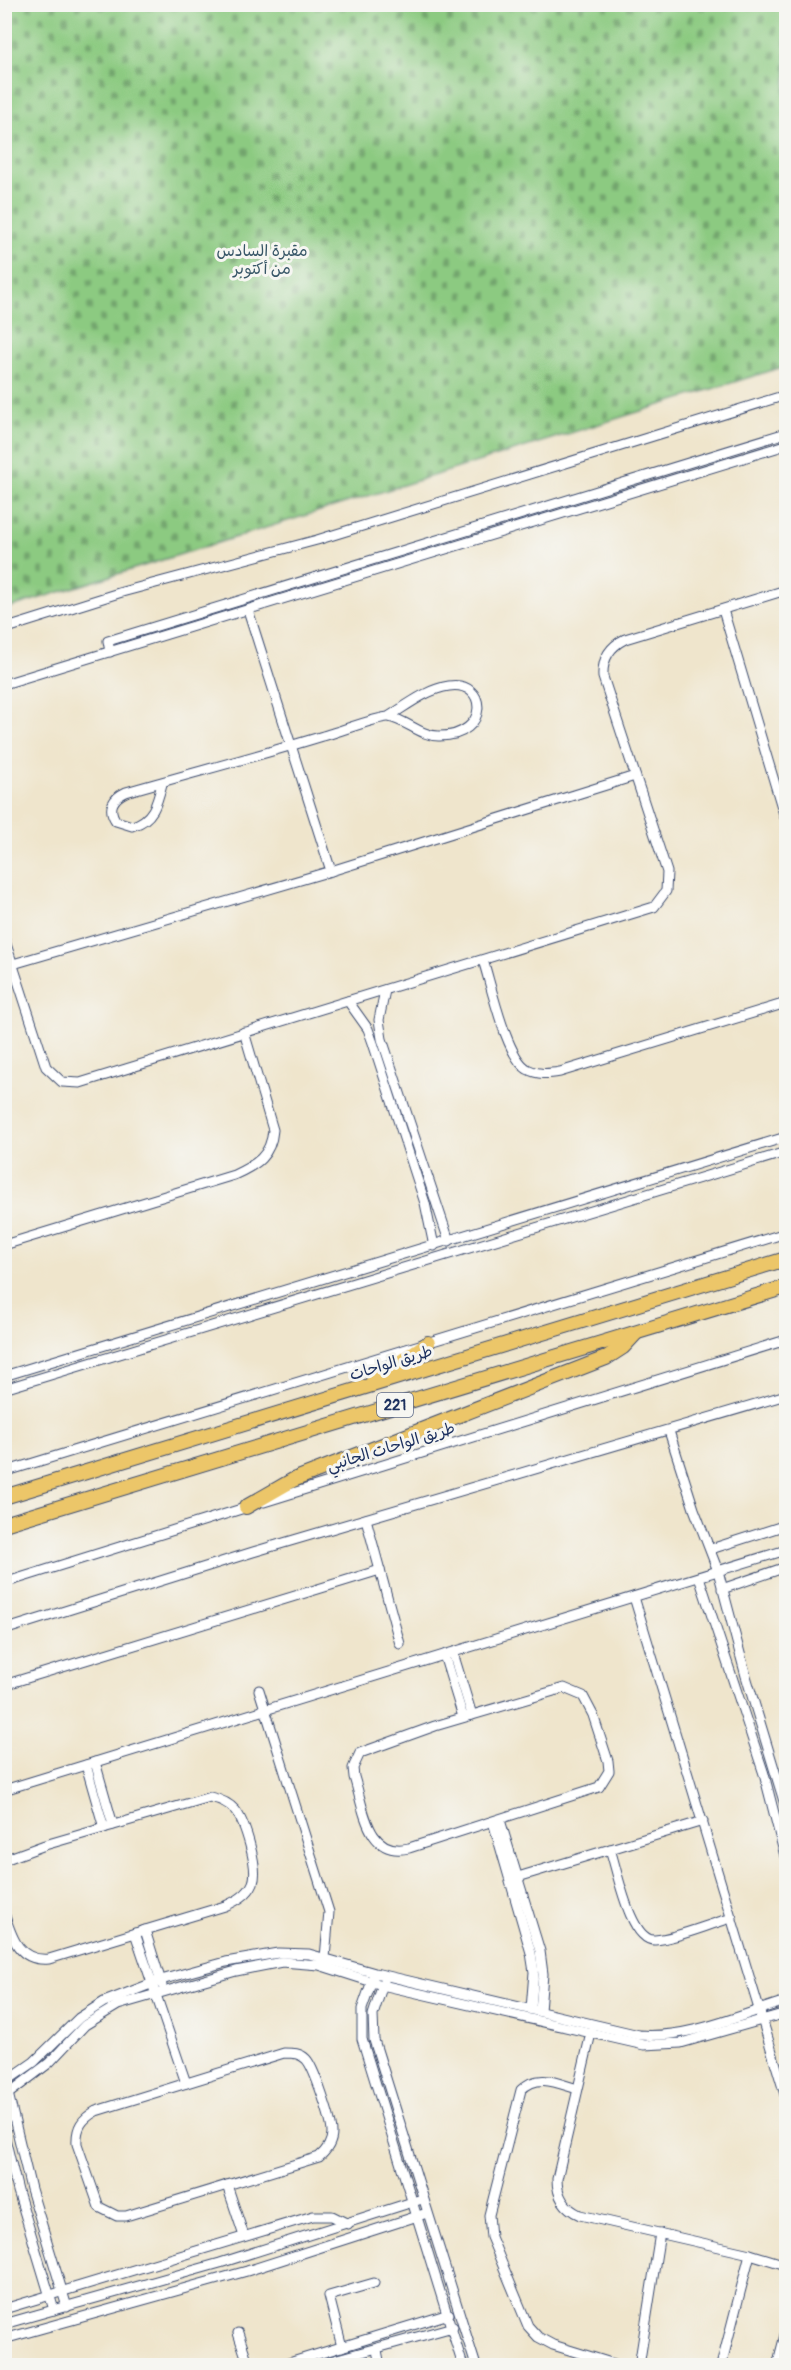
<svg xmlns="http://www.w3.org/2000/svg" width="791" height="2370" viewBox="0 0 791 2370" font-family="Pangolin,'Playpen Sans Arabic',sans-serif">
  <defs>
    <pattern id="cemetery-stones" width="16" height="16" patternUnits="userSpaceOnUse" patternTransform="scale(1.5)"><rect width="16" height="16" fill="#8cca81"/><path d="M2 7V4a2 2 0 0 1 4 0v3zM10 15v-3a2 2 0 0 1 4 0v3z" fill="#72a46d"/></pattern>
  </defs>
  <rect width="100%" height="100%" fill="#f6f6f2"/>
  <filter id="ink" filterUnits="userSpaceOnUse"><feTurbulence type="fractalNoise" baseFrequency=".0167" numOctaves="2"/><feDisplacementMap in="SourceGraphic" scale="12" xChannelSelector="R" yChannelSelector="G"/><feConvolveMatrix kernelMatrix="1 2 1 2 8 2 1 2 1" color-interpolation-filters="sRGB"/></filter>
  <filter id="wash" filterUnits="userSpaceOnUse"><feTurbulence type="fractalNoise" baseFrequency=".008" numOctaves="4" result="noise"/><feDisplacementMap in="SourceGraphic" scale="24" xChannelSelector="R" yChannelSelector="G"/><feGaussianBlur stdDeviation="1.35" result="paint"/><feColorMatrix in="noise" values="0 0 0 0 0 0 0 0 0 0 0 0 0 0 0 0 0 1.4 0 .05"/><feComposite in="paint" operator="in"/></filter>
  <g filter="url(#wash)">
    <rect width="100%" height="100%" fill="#efe5cc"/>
    <polygon fill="url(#cemetery-stones)" stroke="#547c70" stroke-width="1.5" points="5,4 786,5 786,366 5,609"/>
  </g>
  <g filter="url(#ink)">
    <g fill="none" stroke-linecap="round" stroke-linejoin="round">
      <g stroke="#3b4a6e" stroke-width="11">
        <g id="minor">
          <polyline points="248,610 331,871"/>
          <polyline points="723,610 786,821"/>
          <polyline points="4,629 122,592 317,540 786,395"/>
          <polyline points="110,652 108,641 786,433"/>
          <polyline points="4,684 786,445"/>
          <path d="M162 784C157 804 153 820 132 826L116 821C107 808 113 798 126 792 192 773 258 756 323 736 336 733 379 716 389 717 406 720 422 737 440 736 490 736 488 680 449 686 427 689 406 706 388 717"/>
          <path d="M4 938 46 1067 62 1082 80 1083 654 907 666 891 667 872 603 677C602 660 609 647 625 639L786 590"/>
          <path d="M483 960C491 985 506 1056 527 1069 538 1075 548 1074 560 1072L786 1003"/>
          <polyline points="13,964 331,871 635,776"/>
          <polyline points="385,990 379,1020 382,1039 449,1241"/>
          <polyline points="348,1001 368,1029 373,1043 425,1203 434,1246"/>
          <path d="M4 1245 234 1175C256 1165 271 1156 273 1130L244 1032"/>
          <polyline points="4,1376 786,1137"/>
          <polyline points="4,1389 786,1152"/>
          <polyline points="669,1431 694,1509 718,1571 746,1676 786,1808"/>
          <polyline points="4,1472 786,1233"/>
          <polyline points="264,1502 786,1340"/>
          <polyline points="366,1519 400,1644"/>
          <polyline points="711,1549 786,1525"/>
          <polyline points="699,1577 764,1774 786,1860"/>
          <polyline points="4,1583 251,1506"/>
          <polyline points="722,1589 786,1567"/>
          <polyline points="634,1597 786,2098"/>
          <polyline points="4,1630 253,1552 786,1395"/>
          <polyline points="453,1653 472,1715"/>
          <polyline points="444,1655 463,1717"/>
          <polyline points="4,1685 380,1570"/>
          <path d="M564 1688 583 1696 593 1715 608 1761 609 1771 599 1787 409 1848C367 1858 364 1808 354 1777L353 1768 360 1753 435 1726Z"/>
          <polyline points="259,1690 329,1912 325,1958"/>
          <polyline points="95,1762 113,1825"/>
          <polyline points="86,1765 104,1828"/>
          <polyline points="4,1790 786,1550"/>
          <polyline points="500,1820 540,1951 543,1974 540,2011"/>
          <polyline points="493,1822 531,1953 534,1972 531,2009"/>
          <path d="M610 1849C617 1869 630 1942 655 1940 678 1938 709 1924 732 1918"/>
          <path d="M4 1860 45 1845 210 1797C219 1799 228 1802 235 1810 245 1822 259 1868 253 1883 248 1895 236 1901 225 1906L49 1959C19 1962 12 1938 4 1913"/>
          <polyline points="518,1877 703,1821"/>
          <polyline points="145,1930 162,1985"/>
          <polyline points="135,1933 186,2083"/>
          <polyline points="373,1978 362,2009 362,2039 463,2366"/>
          <polyline points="384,1981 373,2015 374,2040 476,2366"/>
          <path d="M591 2033 557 2179C557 2196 564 2208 580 2215L750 2254 786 2265"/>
          <path d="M284 2053C293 2053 300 2053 306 2059 314 2067 332 2121 332 2133 332 2144 326 2151 319 2157L126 2216H117L99 2207 77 2144C76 2127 82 2119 96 2111Z"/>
          <path d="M5 2082 34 2062 79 2018 104 2002 161 1980 226 1962 278 1953 309 1954 375 1973 639 2035C688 2039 740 2015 786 2001"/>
          <polyline points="7,2089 31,2189 67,2307"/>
          <path d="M577 2089C557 2083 538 2073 521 2090L489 2215 491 2237 528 2326 538 2337 553 2345 621 2366"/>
          <polyline points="8,2094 49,2063 85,2025 118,2005 236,1971 282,1962 319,1965 382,1985 644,2045 681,2043 786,2013"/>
          <polyline points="4,2134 18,2191 54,2310"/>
          <polyline points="227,2185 244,2236"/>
          <polyline points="4,2309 313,2216 332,2216 348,2224"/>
          <polyline points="4,2324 220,2263 422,2199"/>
          <polyline points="238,2333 249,2366"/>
          <polyline points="4,2339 247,2271 427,2213"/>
          <polyline points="342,2347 329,2296 374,2283"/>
          <polyline points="377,2350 380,2366"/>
          <polyline points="279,2366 449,2314"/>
          <polyline points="312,2366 453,2327"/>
          <polyline points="639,2366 660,2233"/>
          <polyline points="721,2366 750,2254"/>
          <polyline points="777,2366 786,2331"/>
        </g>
      </g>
      <g stroke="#3b4a6e" stroke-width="16">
        <g id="highway">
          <polyline points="373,1381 428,1343"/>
          <polyline points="4,1497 786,1259"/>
          <polyline points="246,1507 293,1480 606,1358 623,1347 636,1333"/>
          <polyline points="4,1524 786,1287"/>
        </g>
      </g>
      <use href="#minor" stroke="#fff" stroke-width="9"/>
      <use href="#highway" stroke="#ecc669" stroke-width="14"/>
    </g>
  </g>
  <g text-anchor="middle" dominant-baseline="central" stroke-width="6" stroke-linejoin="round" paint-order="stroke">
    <rect fill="#f6f6f2" stroke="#5d6b8a" stroke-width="1.5" x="377" y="1393" width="36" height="24" rx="4.5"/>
    <g font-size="15" font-weight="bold" fill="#1b2f5e">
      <text x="395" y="1405">221</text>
    </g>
    <g font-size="16" fill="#375667" stroke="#f6f6f2">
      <text x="262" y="251">مقبرة السادس<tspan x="262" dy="18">من أكتوبر</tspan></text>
    </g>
    <g font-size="16" fill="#1b2f5e" stroke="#f6f6f2">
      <text transform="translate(391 1363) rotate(-17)">طريق الواحات</text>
      <text transform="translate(391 1447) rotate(-17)">طريق الواحات الجانبي</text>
    </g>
  </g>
  <rect width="791" height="2370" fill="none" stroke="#f6f6f2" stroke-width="24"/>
</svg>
